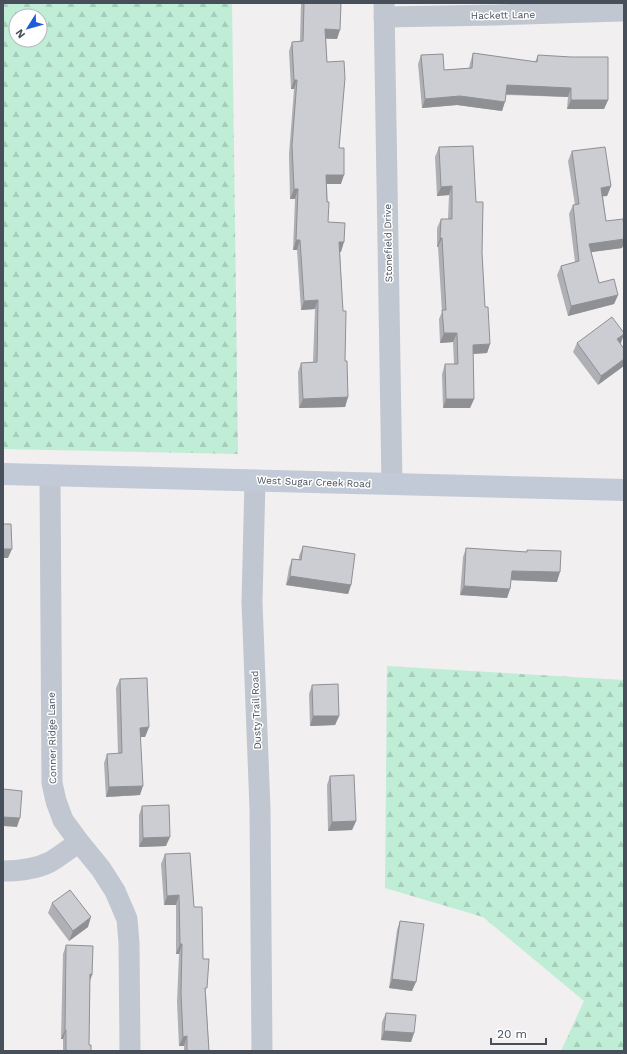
<svg xmlns="http://www.w3.org/2000/svg" width="627" height="1054" viewBox="0 0 627 1054" font-family="'Work Sans',sans-serif">
  <defs>
    <pattern id="forest-firs" width="22" height="20" patternUnits="userSpaceOnUse"><rect width="22" height="20" fill="#bfedd6"/><path d="M5 1l3.5 6h-7zM16 11l3.5 6h-7z" fill="#a6cdba"/></pattern>
  </defs>
  <rect width="100%" height="100%" fill="#f1efef"/>
  <g fill="url(#forest-firs)" fill-rule="evenodd">
    <path d="M3 3H232L238 454 3 449ZM16 16H40V40H16Z"/>
    <polygon points="387,666 624,680 624,1051 561,1051 584,1001 483,917 385,888"/>
  </g>
  <g fill="none" stroke-linecap="round" stroke-linejoin="round">
    <g stroke="#c0c7d0" stroke-width="21">
      <polyline points="384,3 392,484"/>
      <polyline points="384,17 496,15 622,11"/>
      <polyline points="50,475 52,783 56,801 63,820 79,842 101,869 115,891 127,919 129,943 130,1051"/>
      <polyline points="255,480 252,602 260,809 262,1051"/>
      <path d="M3 871C18 871 36 869 50 862 60 856 69 849 79 842"/>
    </g>
    <polyline stroke="#c2c9d7" stroke-width="22" points="3,474 624,490"/>
  </g>
  <g fill="#afb0b5">
    <polygon points="301,3 341,3 337,39 326,39 327,62 339,148 341,184 327,184 328,222 341,252 340,252 345,361 348,397 345,407 299,408 298,372 301,363 313,362 315,309 301,310 297,250 293,250 295,199 290,199 289,154 294,89 291,89 289,51 292,42 300,41"/>
    <polygon points="473,53 535,62 538,55 608,100 604,109 567,109 568,97 506,95 502,111 457,105 422,108 418,64 421,55 444,70 469,68 470,63"/>
    <polygon points="439,147 476,202 482,253 485,307 490,344 487,353 473,354 474,399 470,408 443,408 442,374 445,364 454,364 453,342 440,343 439,319 442,312 438,247 437,247 437,228 441,219 448,219 449,195 437,196 435,157"/>
    <polygon points="572,151 611,186 607,196 603,196 606,221 624,228 624,243 622,248 591,252 599,283 618,295 614,304 568,316 557,275 561,266 575,262 569,214 573,205 575,205 568,161"/>
    <polygon points="577,343 621,343 598,385 573,352"/>
    <polygon points="303,546 351,585 348,594 286,585 289,568 292,559 299,559 299,556"/>
    <polygon points="466,548 526,552 527,550 557,582 511,580 510,589 507,598 460,595 463,557"/>
    <polygon points="120,679 149,727 145,737 140,737 140,795 106,797 104,763 107,754 118,754 116,688"/>
    <polygon points="312,685 339,716 335,725 310,726 309,694"/>
    <polygon points="330,776 356,821 352,830 328,831 327,785"/>
    <polygon points="142,806 166,846 139,847 139,815"/>
    <polygon points="165,854 194,907 203,959 206,994 209,1051 184,1051 184,1046 179,1046 177,1002 179,954 176,954 176,905 164,905 161,864"/>
    <polygon points="52,903 88,927 69,941 48,913"/>
    <polygon points="400,921 412,991 389,988 397,930"/>
    <polygon points="66,945 90,982 89,1045 91,1051 63,1051 63,1039 61,1039 63,954"/>
    <polygon points="386,1013 414,1033 411,1042 381,1040 382,1022"/>
  </g>
  <g fill="#8f9094">
    <polygon points="325,29 340,30 337,39 322,38"/>
    <polygon points="294,80 297,80 294,89 291,89"/>
    <polygon points="507,85 571,88 568,97 504,94"/>
    <polygon points="460,96 505,102 502,111 457,105 422,108 425,99"/>
    <polygon points="571,100 608,100 604,109 567,109"/>
    <polygon points="326,175 344,175 341,184 323,184"/>
    <polygon points="452,186 449,195 437,196 441,187"/>
    <polygon points="611,186 607,196 598,197 601,188"/>
    <polygon points="294,189 298,189 295,199 290,199"/>
    <polygon points="440,238 442,238 438,247 437,247"/>
    <polygon points="624,239 624,243 622,248 585,253 589,244"/>
    <polygon points="296,240 300,240 297,250 293,250"/>
    <polygon points="339,242 344,242 341,252 336,251"/>
    <polygon points="618,295 614,304 568,316 571,306"/>
    <polygon points="318,300 315,309 301,310 304,301"/>
    <polygon points="444,333 457,333 453,342 440,343"/>
    <polygon points="624,334 621,343 613,348 617,339"/>
    <polygon points="490,344 487,353 470,354 473,345"/>
    <polygon points="624,359 624,366 598,385 601,376"/>
    <polygon points="348,397 345,407 299,408 303,399"/>
    <polygon points="446,399 474,399 470,408 443,408"/>
    <polygon points="3,549 12,549 8,558 3,558"/>
    <polygon points="512,571 560,572 557,582 508,580"/>
    <polygon points="290,576 351,585 348,594 286,585"/>
    <polygon points="464,586 510,589 507,598 460,595"/>
    <polygon points="313,716 339,716 335,725 310,726"/>
    <polygon points="149,727 145,737 137,737 140,728"/>
    <polygon points="143,786 140,795 106,797 109,787"/>
    <polygon points="3,817 20,818 17,827 3,826"/>
    <polygon points="356,821 352,830 328,831 332,822"/>
    <polygon points="170,837 166,846 139,847 143,838"/>
    <polygon points="179,895 176,905 164,905 167,896"/>
    <polygon points="91,917 88,927 69,941 73,931"/>
    <polygon points="180,944 182,944 179,954 176,954"/>
    <polygon points="90,974 92,975 89,984"/>
    <polygon points="392,979 416,982 412,991 389,988"/>
    <polygon points="65,1030 66,1030 63,1039 61,1039"/>
    <polygon points="384,1031 414,1033 411,1042 381,1040"/>
    <polygon points="187,1036 184,1046 179,1046 183,1037"/>
  </g>
  <g fill="#cccdd3" stroke="#8f9094">
    <polygon points="304,3 341,3 340,30 325,29 327,62 344,61 345,78 339,148 344,148 344,175 326,175 327,202 329,202 328,222 345,223 344,242 339,242 343,311 346,311 345,361 347,361 348,397 303,399 301,363 317,362 318,300 304,301 300,240 296,240 298,189 294,189 292,145 297,80 294,80 292,42 303,41"/>
    <polygon points="473,53 537,62 538,55 571,57 608,57 608,100 571,100 571,88 507,85 505,102 460,96 425,99 421,55 443,54 444,70 472,68"/>
    <polygon points="473,146 476,202 483,202 482,253 485,307 488,307 490,344 473,345 474,399 446,399 445,364 458,364 457,333 444,333 442,310 446,310 442,238 440,238 441,219 452,219 452,186 441,187 439,147"/>
    <polygon points="605,147 611,186 601,188 606,221 623,219 624,228 624,239 589,244 599,283 614,279 618,295 571,306 561,266 579,261 573,205 579,204 572,151"/>
    <polygon points="612,317 624,333 624,334 617,339 624,349 624,359 601,376 577,343"/>
    <polygon points="3,524 11,524 12,549 3,549"/>
    <polygon points="303,546 355,554 351,585 290,576 292,559 301,560"/>
    <polygon points="466,548 527,552 527,550 561,551 560,572 512,571 510,589 464,586"/>
    <polygon points="147,678 149,727 140,728 143,786 109,787 107,754 122,753 120,679"/>
    <polygon points="338,684 339,716 313,716 312,685"/>
    <polygon points="354,775 356,821 332,822 330,776"/>
    <polygon points="3,789 22,791 20,818 3,817"/>
    <polygon points="169,805 170,837 143,838 142,806"/>
    <polygon points="190,853 194,907 202,907 203,959 209,959 207,988 205,988 209,1051 187,1051 187,1036 183,1037 181,993 182,944 180,944 179,895 167,896 165,854"/>
    <polygon points="70,890 91,917 73,931 52,903"/>
    <polygon points="400,921 424,924 416,982 392,979"/>
    <polygon points="66,945 93,946 92,975 90,974 89,1045 91,1045 91,1051 66,1051 66,1030 65,1030"/>
    <polygon points="386,1013 416,1015 414,1033 384,1031"/>
  </g>
  <g text-anchor="middle" dominant-baseline="central" stroke-width="3" stroke-linejoin="round" paint-order="stroke">
    <g font-size="10" fill="#474f5b" stroke="#fff">
      <text transform="translate(503 15) rotate(-1)">Hackett Lane</text>
      <text transform="translate(388 243) rotate(-91)">Stonefield Drive</text>
      <text transform="translate(314 482) rotate(2)">West Sugar Creek Road</text>
      <text transform="translate(256 710) rotate(-92)">Dusty Trail Road</text>
      <text transform="translate(52 738) rotate(-91)">Conner Ridge Lane</text>
    </g>
  </g>
  <rect width="627" height="1054" fill="none" stroke="#474f5b" stroke-width="8"/>
  <g transform="translate(28 28) rotate(233)"><circle r="19" fill="#ffffff" stroke="#b5b9bd"/>
  <path d="M0-3L7 15L0 10L-7 15Z" fill="#205bd9"/>
  <text y="-6" font-size="11" font-weight="bold" text-anchor="middle" fill="#474f5b">N</text>
  </g>
  <path d="M491 1038v6h55v-6" fill="none" stroke="#474f5b" stroke-width="2"/>
  <text x="497" y="1038" font-size="12" fill="#474f5b" stroke="#ffffff" stroke-width="3" paint-order="stroke">20 m</text>
</svg>
